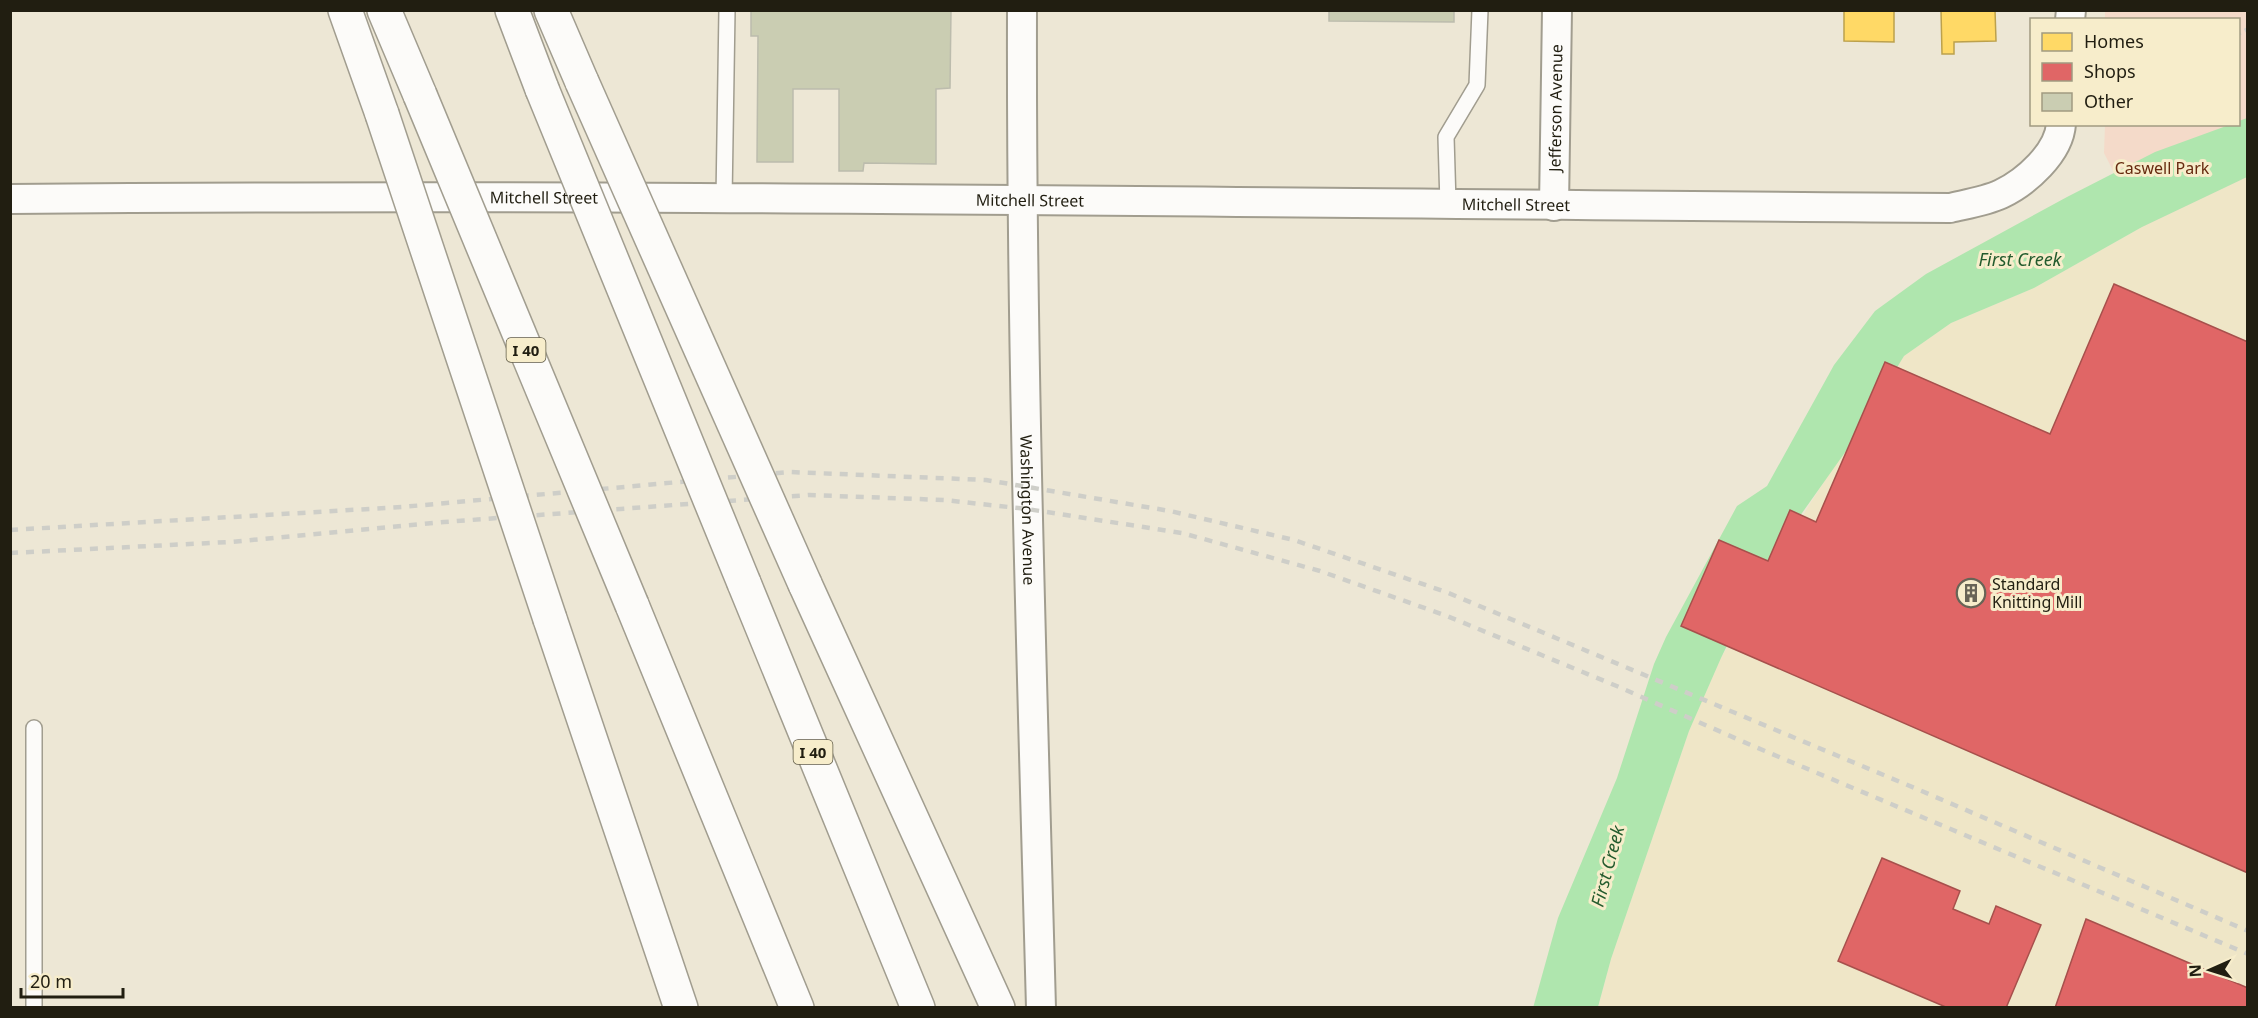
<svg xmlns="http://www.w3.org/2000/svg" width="2258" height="1018" viewBox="0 0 2258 1018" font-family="'Noto Sans',sans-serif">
  <rect width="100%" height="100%" fill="#ede7d5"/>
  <polygon fill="#efe6c7" points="2247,177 2247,1007 1598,1008 1611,959 1689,731 1721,658 1808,507 1904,356 1951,323 2034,288 2142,227"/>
  <polygon fill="#f4dac9" points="2105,11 2247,11 2247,177 2142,227 2104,153 2105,125 2238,124 2238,20 2105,19"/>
  <polygon fill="#afe6ae" points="2247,118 2247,177 2142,227 2034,288 1951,323 1904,356 1846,451 1768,561 1721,658 1689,731 1611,959 1598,1007 1533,1008 1558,918 1617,778 1654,664 1666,637 1737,506 1767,486 1834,365 1875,311 1926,274 2067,197 2155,152 2229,125 2238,124 2239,121"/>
  <g fill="#ffd966" stroke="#bca14c" stroke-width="1.5">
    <polygon points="1844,10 1894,10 1894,42 1844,41"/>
    <polygon points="1941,10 1995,10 1996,41 1954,42 1954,54 1942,54"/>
  </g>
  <g fill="#e06666" stroke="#a7504c" stroke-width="1.5">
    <polygon points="2114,284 2248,342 2248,873 1681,626 1719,540 1768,561 1790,510 1816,522 1885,362 2050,434"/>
    <polygon points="1882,858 1960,891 1953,909 1989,924 1996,906 2041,925 2006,1008 1948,1008 1838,961"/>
    <polygon points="2086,919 2248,988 2248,1008 2055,1008"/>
  </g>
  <g fill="#cacdb2" stroke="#bcbcad" stroke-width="1.5">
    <polygon points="751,10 951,10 950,88 936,89 936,164 864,163 863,171 839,171 839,89 793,89 793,162 757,162 758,36 751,36"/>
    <polygon points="1329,10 1454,10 1454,22 1329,21"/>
  </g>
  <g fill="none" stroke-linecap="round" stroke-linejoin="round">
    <g stroke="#a19d8f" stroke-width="18">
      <g id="lane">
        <polyline points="724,199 727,10"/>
        <polyline points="1448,204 1446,137 1477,85 1480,10"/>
        <polyline points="34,728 34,1008"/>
      </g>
    </g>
    <g stroke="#a19d8f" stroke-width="32">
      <g id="street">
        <path id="s1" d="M1022 10C1021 343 1032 675 1041 1008"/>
        <polyline points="2070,20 2071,10"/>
        <path id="s2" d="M10 199C657 193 1304 204 1950 208 1967 204 1986 201 2001 194 2026 182 2059 153 2061 124"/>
        <path id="s3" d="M1554 206 1557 10"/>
      </g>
    </g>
    <g stroke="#a19d8f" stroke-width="36">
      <g id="highway">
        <polyline points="345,10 382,114"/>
        <polyline points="384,10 420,95"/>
        <polyline points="512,10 542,89"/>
        <polyline points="551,10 582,82"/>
        <polyline points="744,583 918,1008"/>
        <polyline points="805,584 998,1008"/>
        <polyline points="632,605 797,1008"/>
        <polyline points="550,619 681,1008"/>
      </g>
    </g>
    <polyline stroke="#d3d1cc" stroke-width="4" stroke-dasharray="3 4.5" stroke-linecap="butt" points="2238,34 2248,29"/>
    <use href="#lane" stroke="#fcfbf9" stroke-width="15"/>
    <use href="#street" stroke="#fcfbf9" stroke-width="28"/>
    <use href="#highway" stroke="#fcfbf9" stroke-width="33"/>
    <g stroke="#cecec8" stroke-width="4.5" stroke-dasharray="8 8" stroke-linecap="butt">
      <polyline points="10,530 402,507 790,472 986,480 1170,511 1294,540 1446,592 1917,789 2248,931"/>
      <polyline points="10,553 230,542 444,522 809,495 944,500 1027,509 1182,533 1320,571 1447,616 1619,687 1753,746 2248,954"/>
    </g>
    <g stroke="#a19d8f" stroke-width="36" stroke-linecap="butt">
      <g id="highway-bridge">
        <polyline points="582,82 805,584"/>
        <polyline points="542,89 744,583"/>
        <polyline points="420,95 632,605"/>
        <polyline points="382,114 550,619"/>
      </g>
    </g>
    <use href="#highway-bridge" stroke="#fcfbf9" stroke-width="33"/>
  </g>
  <defs>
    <g id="building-ring" transform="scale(1.5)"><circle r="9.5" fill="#f7edcb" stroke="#686456" stroke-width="1.5"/><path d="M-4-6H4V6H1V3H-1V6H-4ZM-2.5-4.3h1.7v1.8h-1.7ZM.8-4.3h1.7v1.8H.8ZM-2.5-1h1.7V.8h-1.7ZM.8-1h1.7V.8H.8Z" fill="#686456"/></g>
  </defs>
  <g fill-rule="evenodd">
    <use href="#building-ring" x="1971" y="593"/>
  </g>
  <g text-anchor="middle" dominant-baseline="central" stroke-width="6" stroke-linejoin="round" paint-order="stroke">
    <g fill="#f7edcb" stroke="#615c49" stroke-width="1.5">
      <rect x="506.5" y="338" width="39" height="24" rx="4.5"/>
      <rect x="793.5" y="740" width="39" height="24" rx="4.5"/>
    </g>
    <g font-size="15" font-weight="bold" fill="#211e11">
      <text x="526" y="350">I 40</text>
      <text x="813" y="752">I 40</text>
    </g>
    <g font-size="16" fill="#211e11" stroke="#f7edcb">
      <text stroke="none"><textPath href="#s3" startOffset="98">Jefferson Avenue</textPath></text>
      <text stroke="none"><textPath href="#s2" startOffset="534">Mitchell Street</textPath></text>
      <text stroke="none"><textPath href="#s2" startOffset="1020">Mitchell Street</textPath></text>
      <text stroke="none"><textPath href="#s2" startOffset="1506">Mitchell Street</textPath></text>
      <text stroke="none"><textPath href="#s1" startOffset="500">Washington Avenue</textPath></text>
    </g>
    <g font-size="16" fill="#662a0f" stroke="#f7edcb">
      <text x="2162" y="168">Caswell Park</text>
    </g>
    <g font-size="16" fill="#211e11" stroke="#f7edcb" text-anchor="start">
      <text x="1992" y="584">Standard<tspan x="1992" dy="18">Knitting Mill</tspan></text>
    </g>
    <g font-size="18" font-style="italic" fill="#235b2d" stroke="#f7edcb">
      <text x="2020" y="259">First Creek</text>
      <text transform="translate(1607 866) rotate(-75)">First Creek</text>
    </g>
  </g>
  <rect width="2258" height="1018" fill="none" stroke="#211e11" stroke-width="24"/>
  <rect x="2030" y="18" width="210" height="108" fill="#f7edcb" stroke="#a19a81" stroke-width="1.5"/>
  <rect x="2042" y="33" width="30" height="18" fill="#ffd966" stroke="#a19a81" stroke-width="1.5"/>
  <text x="2084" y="48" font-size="18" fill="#211e11">Homes</text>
  <rect x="2042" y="63" width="30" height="18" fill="#e06666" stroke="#a19a81" stroke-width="1.5"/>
  <text x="2084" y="78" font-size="18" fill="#211e11">Shops</text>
  <rect x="2042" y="93" width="30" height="18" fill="#cacdb2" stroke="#a19a81" stroke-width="1.5"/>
  <text x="2084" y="108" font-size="18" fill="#211e11">Other</text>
  <g transform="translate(2210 970) rotate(267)" stroke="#f7edcb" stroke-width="4.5" paint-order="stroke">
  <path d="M0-4.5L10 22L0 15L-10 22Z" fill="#211e11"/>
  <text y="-9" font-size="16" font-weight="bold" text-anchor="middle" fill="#211e11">N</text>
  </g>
  <path d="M21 988v9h102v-9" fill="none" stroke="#211e11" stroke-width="3"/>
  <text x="30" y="988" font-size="18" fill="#211e11" stroke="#f7edcb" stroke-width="4.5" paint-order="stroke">20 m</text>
</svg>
